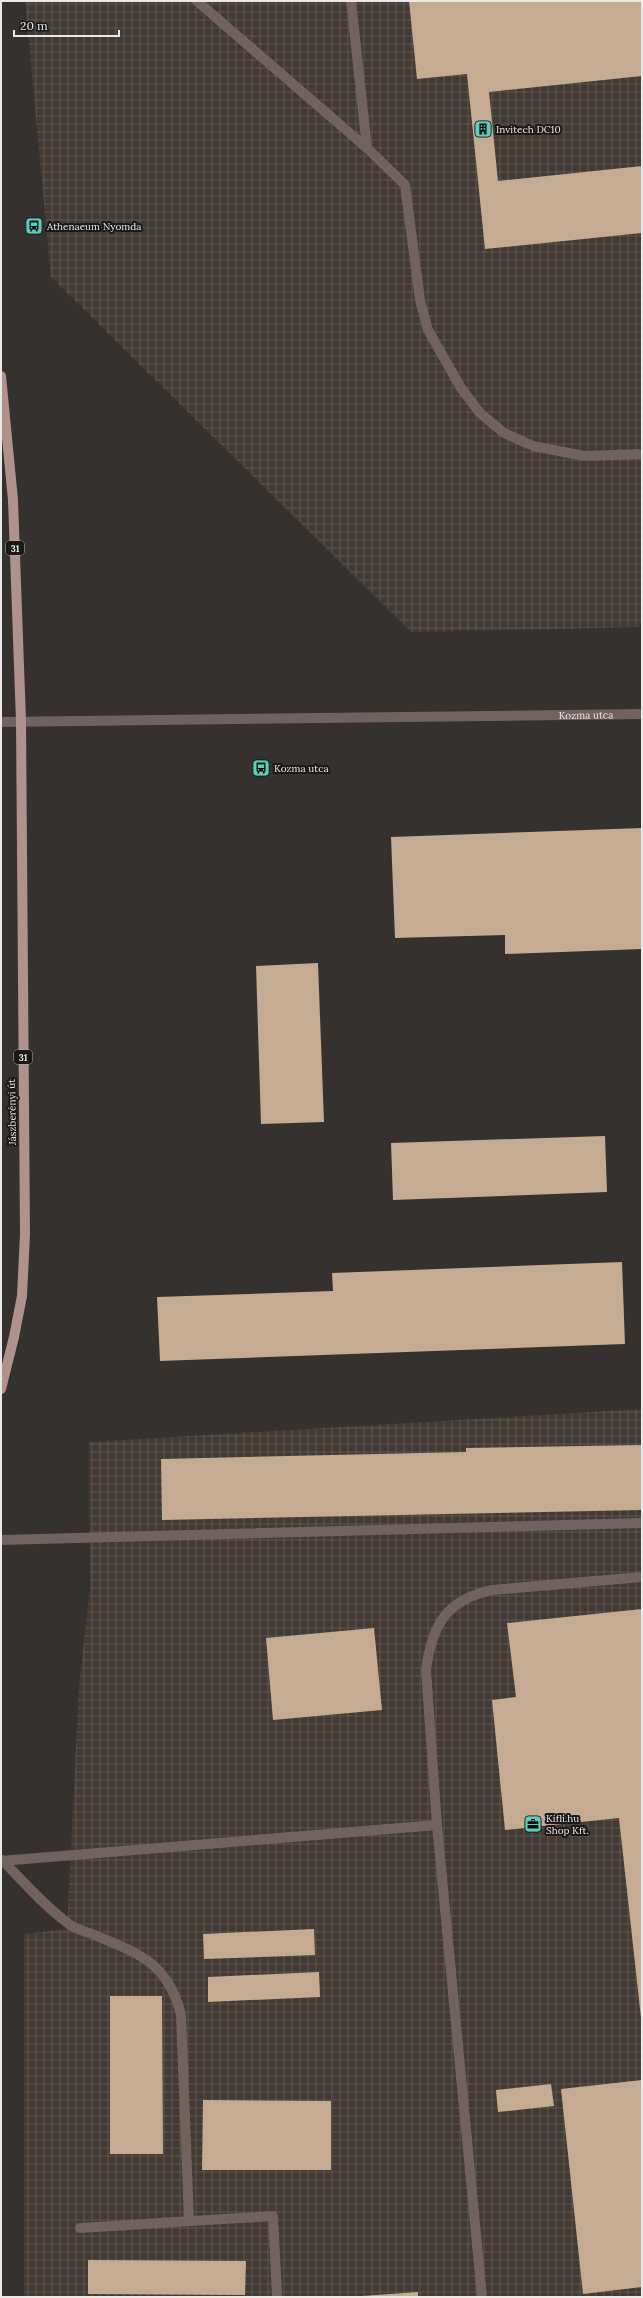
<svg xmlns="http://www.w3.org/2000/svg" width="643" height="2298" viewBox="0 0 643 2298" font-family="Lora,serif">
  <defs>
    <pattern id="industrial-grid" width="8" height="8" patternUnits="userSpaceOnUse"><rect width="8" height="8" fill="#423a33"/><path d="M0 4h8M4 0v8" fill="none" stroke="#5d5651"/></pattern>
  </defs>
  <rect width="100%" height="100%" fill="#34312e"/>
  <g fill="url(#industrial-grid)">
    <polygon points="25,1 642,1 642,627 411,632 51,277"/>
    <polygon points="642,1409 642,2297 24,2297 24,1934 67,1929 79,1687 90,1589 89,1442"/>
  </g>
  <g fill="#c5ab92">
    <polygon points="409,1 642,1 642,76 489,92 498,181 642,166 642,233 485,249 467,74 417,79"/>
    <polygon points="642,828 642,949 505,954 505,935 395,938 391,837"/>
    <polygon points="318,963 324,1122 261,1124 256,966"/>
    <polygon points="605,1136 607,1192 393,1200 391,1143"/>
    <polygon points="622,1262 625,1344 160,1361 157,1297 333,1291 332,1273"/>
    <polygon points="642,1445 642,1510 162,1520 161,1459 466,1452 466,1448"/>
    <polygon points="642,1609 642,2018 641,2018 619,1818 505,1830 492,1700 516,1697 507,1623"/>
    <polygon points="374,1628 382,1710 273,1720 266,1638"/>
    <polygon points="314,1929 315,1955 204,1959 203,1934"/>
    <polygon points="319,1972 320,1997 208,2002 208,1977"/>
    <polygon points="110,1996 162,1996 163,2154 110,2154"/>
    <polygon points="642,2080 642,2287 583,2294 561,2089"/>
    <polygon points="551,2084 554,2106 498,2112 496,2090"/>
    <polygon points="203,2100 331,2101 331,2170 202,2170"/>
    <polygon points="88,2260 246,2261 245,2295 88,2294"/>
    <polygon points="418,2292 418,2297 362,2297 362,2296"/>
  </g>
  <g fill="none" stroke-linecap="round" stroke-linejoin="round">
    <g stroke="#72625f" stroke-width="10">
      <polyline points="197,1 367,148"/>
      <polyline points="351,1 367,148 405,185 420,300 428,330 461,388 480,413 504,433 533,446 584,456 642,454"/>
      <polyline points="1,1540 642,1523"/>
      <path d="M2 1860C23 1881 45 1907 69 1924 76 1930 88 1932 97 1936 141 1954 169 1965 181 2015L189 2221"/>
      <polyline points="1,1861 437,1825"/>
      <polyline points="80,2228 273,2216 277,2295"/>
      <path d="M482 2297 437 1825 426 1670C432 1625 446 1600 492 1590L642 1577"/>
    </g>
    <path stroke="#72625f" stroke-width="10" id="s1" d="M1 722 642 714"/>
    <polyline stroke="#b1918b" stroke-width="10" points="1,376 13,500 21,721 25,1234 22,1296 14,1337 1,1389"/>
  </g>
  <defs>
    <g id="building-square" transform="scale(0.9)"><rect x="-9" y="-9" width="18" height="18" rx="4" fill="#5bcebc" stroke="#1b1918"/><path d="M-4-6H4V6H1V3H-1V6H-4ZM-2.5-4.3h1.7v1.8h-1.7ZM.8-4.3h1.7v1.8H.8ZM-2.5-1h1.7V.8h-1.7ZM.8-1h1.7V.8H.8Z" fill="#111"/></g>
    <g id="bus-square" transform="scale(0.9)"><rect x="-9" y="-9" width="18" height="18" rx="4" fill="#5bcebc" stroke="#1b1918"/><path d="M-5-6H5V4H4V6H2V4H-2V6H-4V4H-5ZM-3.5-4V0h7V-4ZM-3.5 1.2v1.5H-2V1.2ZM2 1.2v1.5H3.5V1.2Z" fill="#111"/></g>
    <g id="office-square" transform="scale(0.9)"><rect x="-9" y="-9" width="18" height="18" rx="4" fill="#5bcebc" stroke="#1b1918"/><path d="M-6-3h4V-5.5h4V-3h4V5H-6ZM-1-4.5V-3h2v-1.5ZM-6 0V1H6V0Z" fill="#111"/></g>
  </defs>
  <g fill-rule="evenodd">
    <use href="#building-square" x="483" y="129"/>
    <use href="#bus-square" x="34" y="226"/>
    <use href="#bus-square" x="261" y="768"/>
    <use href="#office-square" x="533" y="1824"/>
  </g>
  <g text-anchor="middle" dominant-baseline="central" stroke-width="4" stroke-linejoin="round" paint-order="stroke">
    <g fill="#1b1918" stroke="#adaba9" stroke-width="1">
      <rect x="6" y="541" width="18" height="14" rx="3"/>
      <rect x="14" y="1050" width="18" height="14" rx="3"/>
    </g>
    <g font-size="9" font-weight="bold" fill="#ebe9e7">
      <text x="15" y="548">31</text>
      <text x="23" y="1057">31</text>
    </g>
    <g font-size="10" fill="#ebe9e7" stroke="#1b1918" text-anchor="start">
      <text x="496" y="129">Invitech DC10</text>
      <text x="47" y="226">Athenaeum Nyomda</text>
      <text x="274" y="768">Kozma utca</text>
      <text x="546" y="1818">Kifli.hu<tspan x="546" dy="12">Shop Kft.</tspan></text>
    </g>
    <g font-size="10" fill="#ebe9e7" stroke="#1b1918">
      <text stroke="none"><textPath href="#s1" startOffset="585">Kozma utca</textPath></text>
      <text transform="translate(12 1112) rotate(-91)">Jászberényi út</text>
    </g>
  </g>
  <rect width="643" height="2298" fill="none" stroke="#ebe9e7" stroke-width="4"/>
  <path d="M14 30v6h105v-6" fill="none" stroke="#ebe9e7" stroke-width="2"/>
  <text x="20" y="30" font-size="12" fill="#ebe9e7" stroke="#1b1918" stroke-width="3" paint-order="stroke">20 m</text>
</svg>
